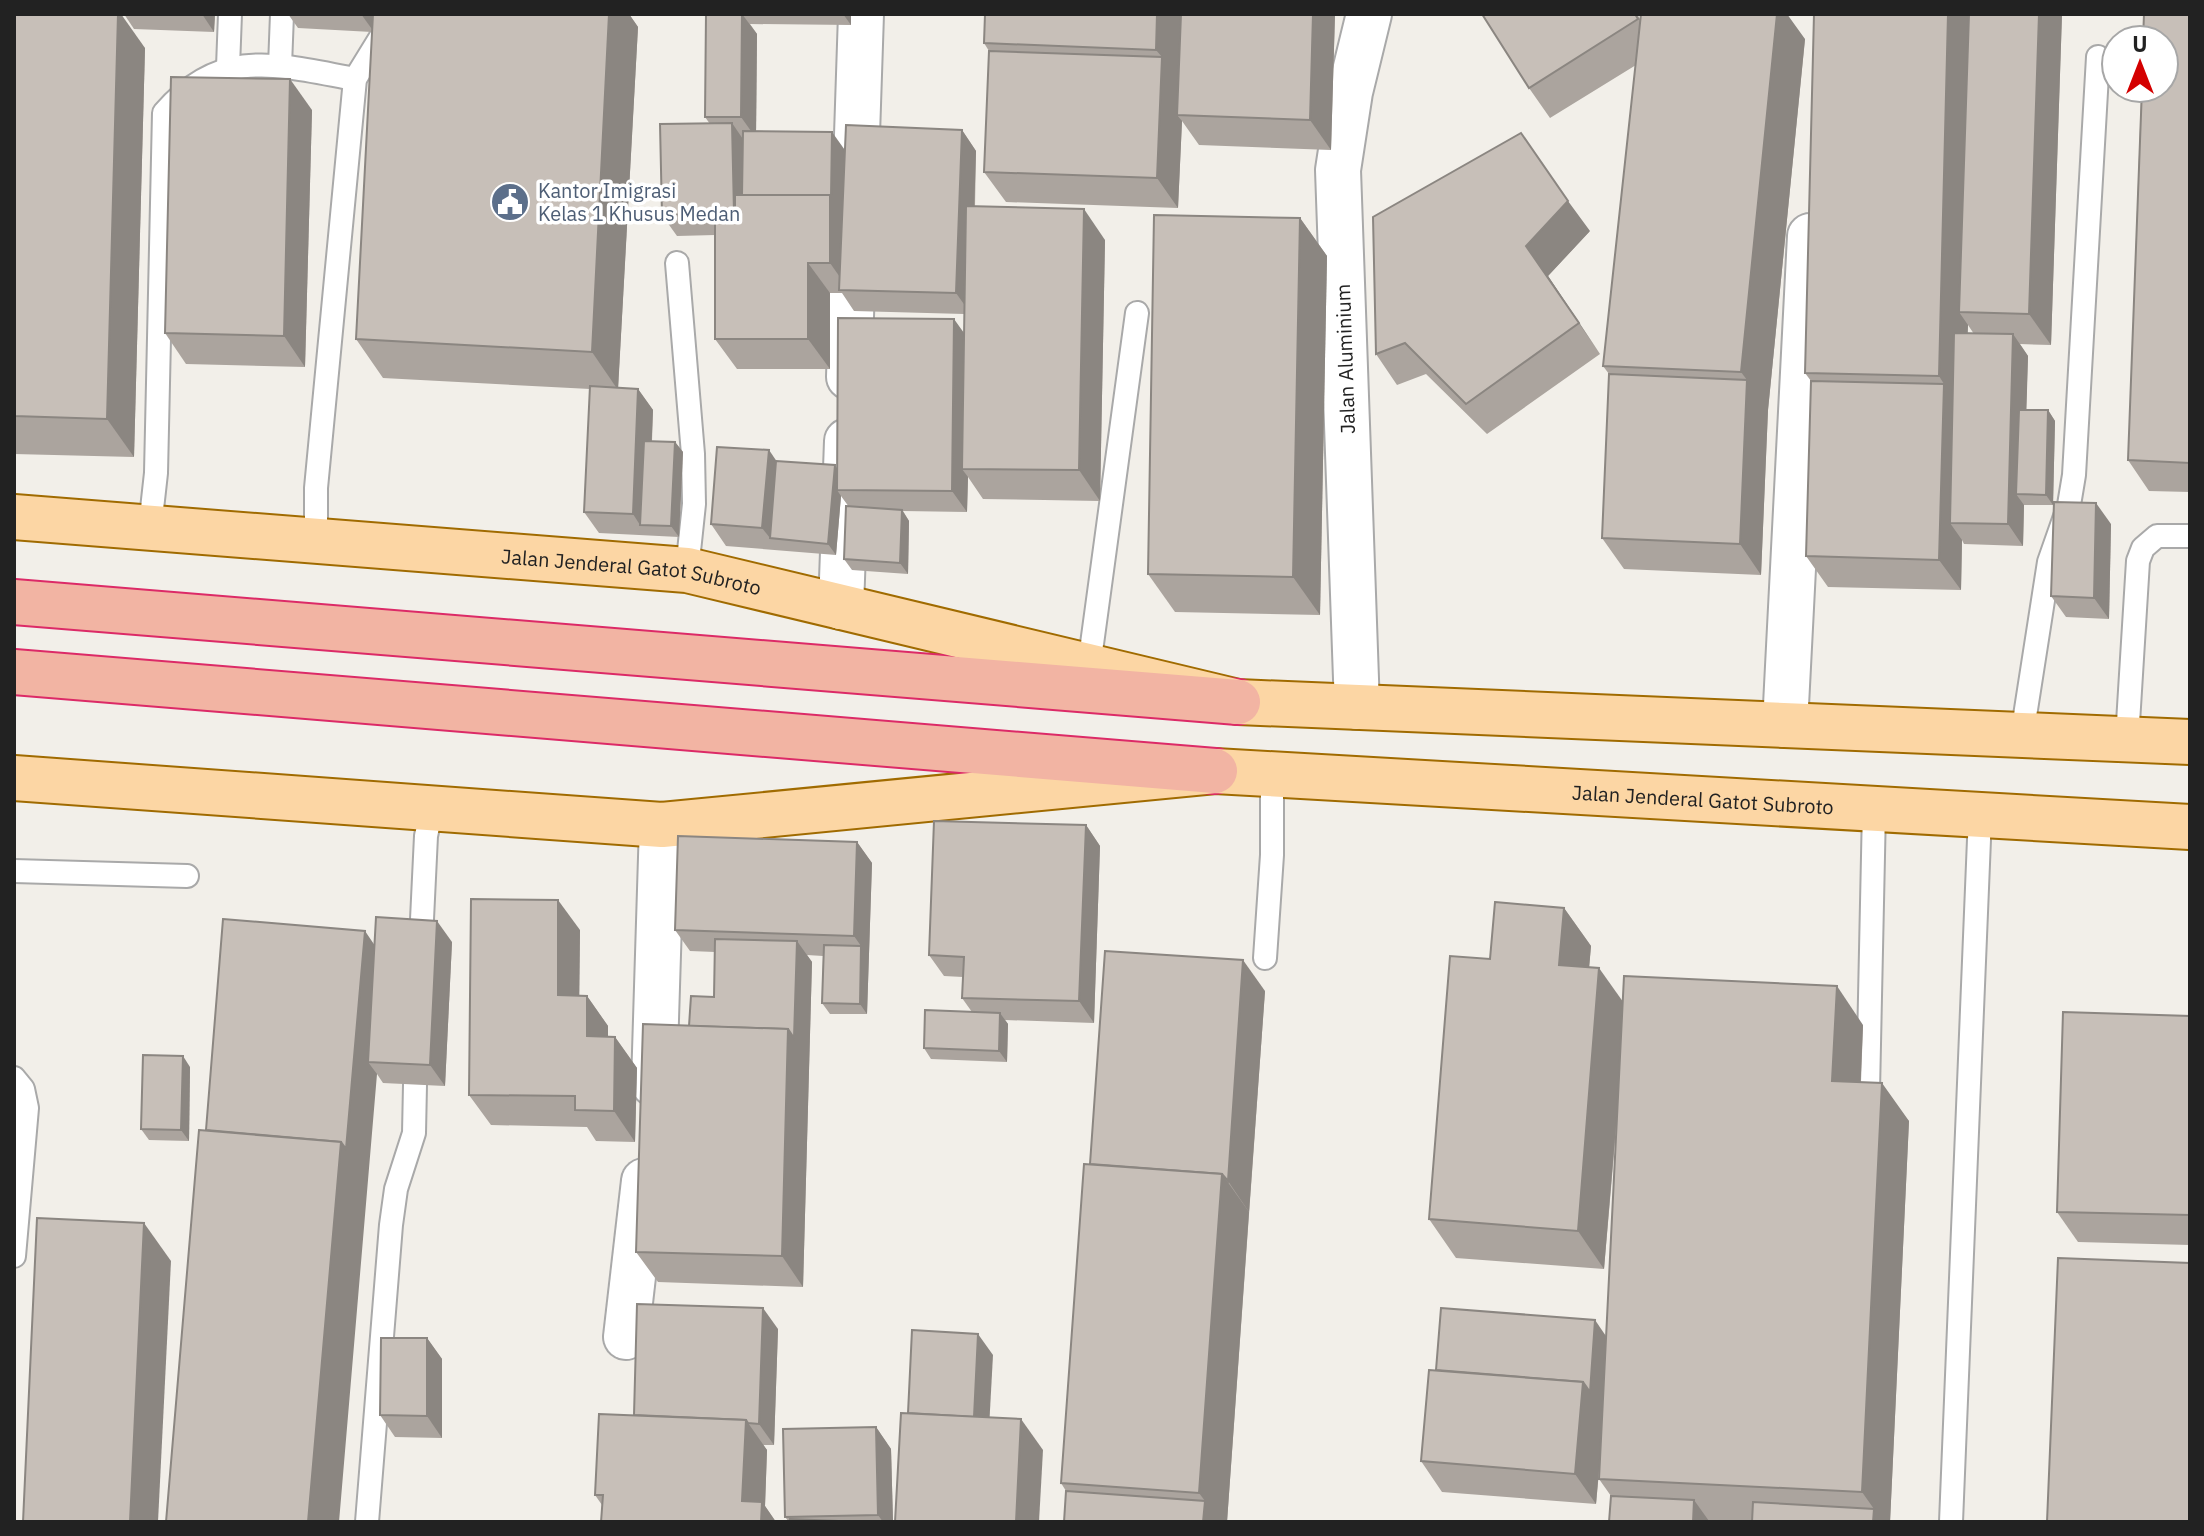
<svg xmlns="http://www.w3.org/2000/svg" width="2204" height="1536" viewBox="0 0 2204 1536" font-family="'IBM Plex Sans',sans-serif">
  <rect width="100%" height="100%" fill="#f2efe9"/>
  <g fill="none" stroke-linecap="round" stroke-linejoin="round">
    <g stroke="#a9a9a9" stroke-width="26">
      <g id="service">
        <polyline points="280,66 282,14"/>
        <polyline points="228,67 230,14"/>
        <polyline points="677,263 693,454 694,504 687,570"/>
        <path d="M150 527 156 473 164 113C222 46 278 65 355 79"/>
        <polyline points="316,541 316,488 355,79 395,14"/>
        <polyline points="1089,666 1137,313"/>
        <polyline points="2022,735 2049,562 2069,505 2074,475 2098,57"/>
        <polyline points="2127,739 2138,561 2143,548 2157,536 2190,536"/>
        <polyline points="14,871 187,876"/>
        <polyline points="421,940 426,836 432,808"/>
        <polyline points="1265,958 1272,855 1272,773"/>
        <polyline points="14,1078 23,1089 27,1108 14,1256"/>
        <polyline points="1868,1091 1874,809"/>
        <polyline points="367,1522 391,1225 396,1189 414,1133 415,1085"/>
        <polyline points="1951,1522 1980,815"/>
      </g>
    </g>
    <g stroke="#a9a9a9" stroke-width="48">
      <g id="minor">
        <polyline points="849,377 861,14"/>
        <polyline points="841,607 847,441"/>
        <polyline points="1357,707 1338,170 1350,92 1369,14"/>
        <polyline points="1785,725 1810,236"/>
        <polyline points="654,1084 662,825"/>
        <polyline points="626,1337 644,1181"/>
      </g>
    </g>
    <g stroke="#a06b00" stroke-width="48">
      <g id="primary">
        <path id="s1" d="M14 517 687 570 1238 702 2190 742"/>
        <path id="s2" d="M14 778 662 825 1215 771 2190 827"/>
      </g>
    </g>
    <g stroke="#dc2a67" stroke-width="48">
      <g id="trunk">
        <polyline points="14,602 1238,702"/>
        <polyline points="14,672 1215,771"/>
      </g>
    </g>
    <use href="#service" stroke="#fff" stroke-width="22"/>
    <use href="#minor" stroke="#fff" stroke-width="44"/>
    <use href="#primary" stroke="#fcd6a4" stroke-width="44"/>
    <use href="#trunk" stroke="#f2b4a3" stroke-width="44"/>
  </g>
  <g fill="#aba49e" fill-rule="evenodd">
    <polygon points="14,14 145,48 134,457 14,454"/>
    <polygon points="124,14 215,14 214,32 134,29"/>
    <polygon points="288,14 629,14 638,27 618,388 638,389 653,410 652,441 675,442 683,452 679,537 599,533 584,512 590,389 383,378 356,339 372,32 298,28"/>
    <polygon points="706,14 851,14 851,25 750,24 757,34 756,131 845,150 962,130 976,151 975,207 1105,240 1100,501 983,499 968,477 967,512 903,511 909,521 908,574 852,570 844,559 849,507 841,496 836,555 726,546 711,524 776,461 837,468 964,333 964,314 854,311 842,293 830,293 830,369 737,369 715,339 715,235 677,236 662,215 710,124 705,117"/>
    <polygon points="985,14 1335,14 1331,150 1199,145 1182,121 1178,208 1006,202 984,172 989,51 984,43"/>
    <polygon points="1482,14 1637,14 1640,19 1805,39 1768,410 1761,575 1624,569 1602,538 1609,374 1603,366 1636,65 1550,118 1529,88"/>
    <path d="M2062 14 2051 345 2020 344 2028 356 2026 410H2048L2055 421 2053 505H2024L2023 546 1964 544 1962 540 1961 590 1828 587 1806 556 1811 381 1805 373ZM1968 325 1974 334H1967Z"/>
    <polygon points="2103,14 2190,14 2190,492 2149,491 2128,460 2144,16"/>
    <polygon points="312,110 305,367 186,364 165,333"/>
    <polygon points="1300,218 1327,256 1320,615 1175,612 1148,574"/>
    <polygon points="1590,231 1548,276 1600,354 1487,434 1426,374 1397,385 1376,354"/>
    <polygon points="2111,524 2109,619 2066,617 2051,596"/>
    <polygon points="1086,825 1100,846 1094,1023 1005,1020 1008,1024 1007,1062 931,1059 924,1048 972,1012 962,998 963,977 944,976 929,955"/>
    <polygon points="857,842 872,863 867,1014 830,1014 822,1003 823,956 807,955 812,962 803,1287 658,1282 636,1252 689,1026 714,997 715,952 690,951 675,930"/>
    <polygon points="1564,908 1591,946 1589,967 1622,1002 1863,1025 1861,1082 1909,1121 1890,1522 1609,1522 1611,1496 1599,1479 1599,1472 1596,1504 1442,1492 1421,1461 1436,1370 1606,1336 1617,1119 1604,1269 1456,1258 1429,1219 1490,959"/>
    <polygon points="580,930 579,996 587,996 608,1026 608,1037 615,1037 637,1068 635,1142 596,1141 587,1127 491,1125 469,1095"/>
    <polygon points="452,942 445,1086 383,1083 377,1074 206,1130 374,945"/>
    <polygon points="1265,991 1227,1522 1064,1522 1066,1491 1061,1483 1090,1164"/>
    <polygon points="2190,1016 2190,1245 2078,1242 2057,1212"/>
    <polygon points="190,1067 189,1141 149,1140 141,1129"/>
    <polygon points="778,1329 774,1445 763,1445 767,1450 765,1506 776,1522 601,1522 602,1505 595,1495 634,1415"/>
    <polygon points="427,1338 442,1359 442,1438 395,1437 380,1415"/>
    <polygon points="876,1427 891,1449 893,1522 789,1522 785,1517"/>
  </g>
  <g fill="#8b8681">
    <polygon points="118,14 121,14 145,48 134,457 107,419"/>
    <polygon points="202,14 215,14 214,32"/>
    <polygon points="361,14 375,14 374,32"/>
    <polygon points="609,14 629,14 638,27 618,390 592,352"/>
    <polygon points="742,14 757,34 756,138 741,117"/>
    <polygon points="843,14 851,14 851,25"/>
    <polygon points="1157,14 1185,14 1177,115 1182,121 1178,208 1157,178 1162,57 1156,50"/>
    <polygon points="1313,14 1335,14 1331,150 1310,120"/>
    <polygon points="1777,14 1787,14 1805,39 1768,410 1761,575 1740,544 1747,380 1741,372"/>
    <polygon points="1948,14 1975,14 1959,312 1968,325 1962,523 1950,523 1962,540 1961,590 1939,560 1944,384 1939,376"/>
    <polygon points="2039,14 2062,14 2051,345 2029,314"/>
    <polygon points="290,79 312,110 305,367 284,336"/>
    <polygon points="732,123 747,145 748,200 734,213"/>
    <polygon points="962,130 976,151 971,314 956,293"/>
    <polygon points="832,132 847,153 849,290 830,263"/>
    <polygon points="1568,201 1590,231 1548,276 1600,354 1526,246"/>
    <polygon points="1084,209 1105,240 1100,501 1079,470"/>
    <polygon points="1300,218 1327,256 1320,615 1293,577"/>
    <polygon points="808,263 830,293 830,369 808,339"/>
    <polygon points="954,319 969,340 962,469 968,477 967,512 952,491"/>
    <polygon points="2013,334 2028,356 2024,494 2016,494 2024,505 2023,546 2008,524"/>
    <polygon points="638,389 653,410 648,525 640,525 633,514"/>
    <polygon points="2048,410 2055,421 2053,505 2046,495"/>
    <polygon points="675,442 683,452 679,537 671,526"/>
    <polygon points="769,450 784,472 770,538 762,528"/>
    <polygon points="835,465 842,476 837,490 841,496 836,555 828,544"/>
    <polygon points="2096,503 2111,524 2109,619 2094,598"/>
    <polygon points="902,510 909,521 908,574 900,563"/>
    <polygon points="1086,825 1100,846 1094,1023 1079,1001"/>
    <polygon points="857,842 872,863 867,1014 860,1004 861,946 854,936"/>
    <polygon points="558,900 580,930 579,1025 558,995"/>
    <polygon points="1564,908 1591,946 1586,1004 1559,965"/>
    <polygon points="437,921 452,942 445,1086 430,1065"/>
    <polygon points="365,931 386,962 368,1062 377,1074 339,1522 308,1522 341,1142"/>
    <polygon points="797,941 812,962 803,1287 782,1256 788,1029"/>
    <polygon points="1243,960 1265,991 1249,1212 1228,1181"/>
    <polygon points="1599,968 1626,1006 1604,1269 1578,1231"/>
    <polygon points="1837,986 1863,1025 1859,1120 1832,1081"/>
    <polygon points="587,996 608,1026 608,1067 587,1036"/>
    <polygon points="1000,1013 1008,1024 1007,1062 999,1051"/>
    <polygon points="615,1037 637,1068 635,1142 614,1111"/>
    <polygon points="183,1056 190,1067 189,1141 181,1130"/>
    <polygon points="1882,1083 1909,1121 1890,1522 1873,1522 1874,1509 1862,1492"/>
    <polygon points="1222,1174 1249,1212 1227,1522 1203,1522 1205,1501 1199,1493"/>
    <polygon points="144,1223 171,1261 158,1522 130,1522"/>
    <polygon points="763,1308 778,1329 774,1445 759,1424"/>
    <polygon points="1595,1320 1610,1342 1596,1504 1575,1474 1583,1382"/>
    <polygon points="978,1334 993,1355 988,1447 973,1426"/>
    <polygon points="427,1338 442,1359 442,1438 427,1416"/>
    <polygon points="1021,1419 1043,1450 1039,1522 1016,1522"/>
    <polygon points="746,1420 767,1450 765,1506 776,1522 757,1522 742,1501"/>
    <polygon points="876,1427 891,1449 893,1522 883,1522 878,1515"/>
    <polygon points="1694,1500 1709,1521 1709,1522 1693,1522"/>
  </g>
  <g fill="#c7bfb8" stroke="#8b8681" stroke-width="2">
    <polygon points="14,14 118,14 107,419 14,416"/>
    <polygon points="373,14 609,14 592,352 356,339"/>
    <polygon points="706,14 742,14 741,117 705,117"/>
    <polygon points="985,14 1157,14 1156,50 984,43"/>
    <polygon points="1181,14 1313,14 1310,120 1177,115"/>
    <polygon points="1482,14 1635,14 1638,19 1529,88"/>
    <polygon points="1641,14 1777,14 1741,372 1603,366"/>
    <polygon points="1814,14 1948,14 1939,376 1805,373"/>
    <polygon points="1969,14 2039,14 2029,314 1959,312"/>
    <polygon points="2144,14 2190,14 2190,463 2128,460 2142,88 2164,88 2164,40 2143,40"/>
    <polygon points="989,51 1162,57 1157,178 984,172"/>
    <polygon points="171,77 290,79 284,336 165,333"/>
    <polygon points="732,123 734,213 662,215 660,124"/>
    <polygon points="846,125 962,130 956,293 839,290"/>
    <polygon points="743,131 832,132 831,197 830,195 742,195"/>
    <polygon points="1521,133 1568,201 1526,246 1579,323 1466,404 1405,343 1376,354 1373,217"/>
    <polygon points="735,195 830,195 830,263 808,263 808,339 715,339 715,217 735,217"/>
    <polygon points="966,206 1084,209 1079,470 962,469"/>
    <polygon points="1154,215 1300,218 1293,577 1148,574"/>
    <polygon points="838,318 954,319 952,491 837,490"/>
    <polygon points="1954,333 2013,334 2008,524 1950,523"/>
    <polygon points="1609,374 1747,380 1740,544 1602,538"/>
    <polygon points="1811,381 1944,384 1939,560 1806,556"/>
    <polygon points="590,386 638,389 633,514 584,512"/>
    <polygon points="2019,410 2048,410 2046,495 2016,494"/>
    <polygon points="644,441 675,442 671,526 640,525"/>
    <polygon points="717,447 769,450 762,528 711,524"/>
    <polygon points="776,461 835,465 828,544 770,538"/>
    <polygon points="2054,502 2096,503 2094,598 2051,596"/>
    <polygon points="846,506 902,510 900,563 844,559"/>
    <polygon points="934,821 1086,825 1079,1001 962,998 964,957 929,955"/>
    <polygon points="678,836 857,842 854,936 675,930"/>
    <polygon points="471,899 558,900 558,995 587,996 587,1036 615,1037 614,1111 575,1110 575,1096 469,1095"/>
    <polygon points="1495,902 1564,908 1559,965 1599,968 1578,1231 1429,1219 1450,956 1490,959"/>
    <polygon points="376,917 437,921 430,1065 368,1062"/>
    <polygon points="223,919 365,931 346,1149 341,1142 206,1130"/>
    <polygon points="715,939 797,941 794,1038 788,1029 689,1026 691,996 714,997"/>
    <polygon points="824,945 861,946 860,1004 822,1003"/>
    <polygon points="1105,951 1243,960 1228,1181 1222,1174 1090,1164"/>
    <polygon points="1624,976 1837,986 1832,1081 1882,1083 1862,1492 1599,1479"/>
    <polygon points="925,1010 1000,1013 999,1051 924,1048"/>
    <polygon points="2063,1012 2190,1016 2190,1215 2057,1212"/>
    <polygon points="643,1024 788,1029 782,1256 636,1252"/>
    <polygon points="143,1055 183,1056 181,1130 141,1129"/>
    <polygon points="199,1130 341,1142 308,1522 166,1522"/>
    <polygon points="1084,1164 1222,1174 1199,1493 1061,1483"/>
    <polygon points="37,1218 144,1223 130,1522 23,1522"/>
    <polygon points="2058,1258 2190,1263 2190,1522 2047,1522"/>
    <polygon points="637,1304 763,1308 759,1424 748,1423 746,1420 634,1415"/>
    <polygon points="1441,1308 1595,1320 1590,1392 1583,1382 1436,1370"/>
    <polygon points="912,1330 978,1334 974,1417 908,1413"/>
    <polygon points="381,1338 427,1338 427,1416 380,1415"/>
    <polygon points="1429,1370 1583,1382 1575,1474 1421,1461"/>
    <polygon points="901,1413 1021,1419 1016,1522 895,1522"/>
    <polygon points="599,1414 746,1420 742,1501 762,1502 761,1522 601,1522 603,1495 595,1495"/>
    <polygon points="876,1427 878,1515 785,1517 783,1429"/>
    <polygon points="1066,1491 1205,1501 1203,1522 1064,1522"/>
    <polygon points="1611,1496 1694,1500 1693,1522 1609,1522"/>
    <polygon points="1753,1502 1874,1509 1873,1522 1752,1522"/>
    <polygon points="790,1519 863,1522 790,1522"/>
  </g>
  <defs>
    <g id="civic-disc" transform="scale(2)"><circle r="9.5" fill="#5c6f8a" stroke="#fff"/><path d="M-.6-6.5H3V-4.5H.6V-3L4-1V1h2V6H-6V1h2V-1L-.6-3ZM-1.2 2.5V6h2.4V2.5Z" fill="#fff"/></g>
  </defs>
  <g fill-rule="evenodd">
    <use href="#civic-disc" x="510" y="202"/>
  </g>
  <g text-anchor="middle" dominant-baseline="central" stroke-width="7" stroke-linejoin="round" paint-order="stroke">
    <g font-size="20" fill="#4e5e75" stroke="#fff" text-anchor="start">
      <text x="538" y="190">Kantor Imigrasi<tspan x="538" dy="23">Kelas 1 Khusus Medan</tspan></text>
    </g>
    <g font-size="20" fill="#222" stroke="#fff">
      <text transform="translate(1345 359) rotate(-92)">Jalan Aluminium</text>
      <text stroke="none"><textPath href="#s1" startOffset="620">Jalan Jenderal Gatot Subroto</textPath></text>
      <text stroke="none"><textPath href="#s2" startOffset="1694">Jalan Jenderal Gatot Subroto</textPath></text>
    </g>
  </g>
  <rect width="2204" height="1536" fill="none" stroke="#222222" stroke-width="32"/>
  <g transform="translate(2140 64)"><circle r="38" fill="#ffffff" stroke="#a7a7a7" stroke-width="2"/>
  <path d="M0-6L14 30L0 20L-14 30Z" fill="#d40000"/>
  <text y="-12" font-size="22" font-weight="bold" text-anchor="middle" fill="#222222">U</text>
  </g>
</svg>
